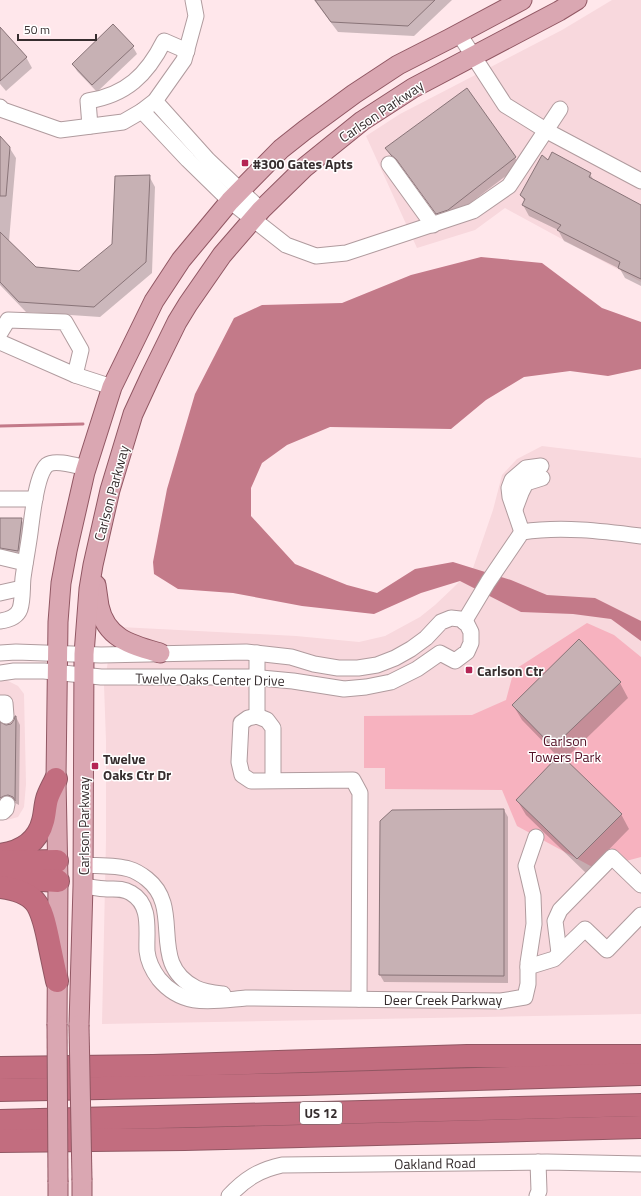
<svg xmlns="http://www.w3.org/2000/svg" width="641" height="1196" viewBox="0 0 641 1196" font-family="'Titillium Web',sans-serif">
  <rect width="100%" height="100%" fill="#ffe7eb"/>
  <g fill="#f8d8dd">
    <polygon points="612,0 641,0 641,282 505,208 475,230 417,248 366,136 400,114 562,30"/>
    <polygon points="542,446 641,458 641,1014 102,1024 106,840 106,741 104,685 111,643 120,627 296,636 359,642 385,636 420,617 435,605 454,587 473,568 493,510 502,475 517,459"/>
    <polygon points="0,677 18,686 24,694 26,784 24,807 18,817 7,820 0,820"/>
  </g>
  <polygon fill="#f7b2bf" points="587,623 614,635 641,657 641,857 596,869 517,826 502,790 385,789 385,768 364,768 364,716 472,715 506,700 514,670"/>
  <polygon fill="#c37a89" points="481,257 542,263 602,308 641,322 641,369 608,376 570,371 524,377 486,400 451,429 330,427 287,445 262,463 251,488 251,516 295,564 347,585 377,593 415,569 453,562 511,580 547,595 595,598 641,621 641,641 611,619 573,614 521,612 460,581 421,593 374,614 302,606 233,593 178,589 154,574 153,562 167,489 195,394 234,318 262,305 342,303 411,275"/>
  <g fill="#0003">
    <polygon points="314,0 452,0 414,36 338,32"/>
    <polygon points="113,26 133,47 137,54 97,92 77,71 73,64"/>
    <polygon points="0,29 26,57 32,68 6,91 0,84"/>
    <polygon points="466,89 520,165 452,217 441,220 402,166 396,163 387,148"/>
    <polygon points="0,137 9,147 16,158 9,241 36,267 80,272 113,244 149,176 155,187 152,273 100,317 26,312 0,285"/>
    <polygon points="549,161 590,174 594,181 641,206 641,286 625,278 620,269 564,241 558,230 529,216 523,205 525,202 521,195"/>
    <polygon points="0,519 21,519 25,526 22,558 0,556"/>
    <polygon points="620,683 628,698 564,760 621,814 629,829 586,873 526,815 517,800 559,758 522,720 513,705"/>
    <polygon points="16,717 20,725 19,805 13,802 0,811 0,723 6,726 12,724"/>
    <polygon points="504,810 508,817 508,983 384,982 380,975"/>
  </g>
  <g fill="none" stroke-linecap="round" stroke-linejoin="round">
    <polyline stroke="#c37a89" stroke-width="3" points="0,426 83,424"/>
  </g>
  <g fill="#c7b1b4" stroke="#897478">
    <polygon points="315,0 435,0 408,26 331,22"/>
    <polygon points="113,24 134,46 92,85 72,64"/>
    <polygon points="0,27 27,57 0,81"/>
    <polygon points="467,88 516,157 448,210 436,214 396,159 391,155 385,148"/>
    <polygon points="0,136 10,147 6,196 0,196"/>
    <polygon points="552,152 591,173 589,177 641,205 641,279 618,268 620,262 557,230 561,225 522,205 525,199 520,195 542,155 548,160"/>
    <polygon points="150,175 146,262 94,307 19,302 0,282 0,232 36,267 79,271 112,244 115,176"/>
    <polygon points="0,518 22,518 18,551 0,548"/>
    <polygon points="579,639 621,682 553,747 512,705"/>
    <polygon points="15,716 16,716 15,801 13,797 8,795 4,796 0,798 0,722 6,725 11,724 14,720"/>
    <polygon points="560,754 622,814 577,859 516,800"/>
    <polygon points="504,809 504,976 379,975 380,821 392,810"/>
  </g>
  <g fill="none" stroke-linecap="round" stroke-linejoin="round">
    <g stroke="#b09b9e" stroke-width="17">
      <g id="minor">
        <polyline points="459,34 505,105 547,131 641,181"/>
        <polyline points="155,101 208,160 261,210"/>
        <polyline points="0,107 3,110 60,130 123,122 142,111 155,101 184,60 196,16 193,0"/>
        <polyline points="142,111 188,160 230,201 286,245 316,256 346,253 473,211 509,186 560,109"/>
        <path d="M90 126 88 101C126 95 147 75 164 41L187 51"/>
        <polyline points="389,164 433,225"/>
        <polyline points="0,333 8,320 65,322 81,350 75,375"/>
        <polyline points="0,342 75,375 112,387"/>
        <polyline points="0,499 35,499"/>
        <polyline points="515,509 521,493 526,483 542,478"/>
        <polyline points="522,532 510,497 509,488 512,480 526,468 541,466"/>
        <polyline points="0,557 25,563"/>
        <polyline points="0,593 22,588"/>
        <path d="M0 621C8 620 17 617 20 609 23 600 22 588 23 578 25 563 28 548 30 533 32 518 36 475 47 465 55 459 77 466 86 468"/>
        <path d="M464 622 488 582 522 532C561 526 602 531 641 536"/>
        <polyline points="0,653 16,652 101,655 246,652 291,657 314,664 338,668 358,668 377,665 395,658 411,649 426,638 441,622 451,618 460,619 467,624 471,632 471,643 467,652 455,661 440,653 417,669 391,682 366,687 344,689 293,681 250,677 101,677 44,671 14,671 0,673"/>
        <polyline points="257,653 257,716"/>
        <polyline points="0,703 5,703 6,716"/>
        <polyline points="273,781 273,728 267,720 257,716 248,718 241,723 239,762 242,775 251,781 353,780 360,793 359,999"/>
        <polyline points="0,812 3,812 6,809 7,804"/>
        <path d="M83 865C96 866 116 865 129 869 136 871 142 875 147 879 185 909 146 963 196 988 204 992 214 993 223 994"/>
        <path d="M83 886C91 887 99 889 107 889 116 889 123 888 131 893 152 905 146 931 147 951 148 961 153 971 159 979 183 1008 212 1001 246 998L501 1001 525 997 528 984V963L534 924 533 896 526 866 536 837"/>
        <polyline points="559,953 555,921 560,910 612,857 641,885"/>
        <polyline points="528,967 554,959 585,929 607,950 641,915"/>
        <path d="M229 1196C245 1179 259 1170 282 1165L547 1162 641 1164"/>
        <polyline points="537,1196 539,1191 538,1162"/>
      </g>
    </g>
    <g stroke="#915763" stroke-width="21">
      <g id="major">
        <path d="M96 585C97 592 98 599 99 606 106 639 132 645 160 653"/>
        <polyline points="57,1024 58,881 56,779 58,622 61,583 67,551 85,472 112,387 154,301 181,260 230,201 281,149 305,130 354,94 398,65 449,39 522,0"/>
        <polyline points="79,1025 83,886 84,654 89,589 93,565 110,490 133,414 151,375 177,322 188,304 222,255 261,210 305,167 362,121 413,88 559,11 577,0"/>
        <polyline points="58,1196 58,1182"/>
        <polyline points="82,1196 82,1180"/>
      </g>
    </g>
    <g stroke="#915763" stroke-width="24">
      <g id="highway">
        <path d="M0 855C21 852 38 842 43 821 45 814 45 806 47 799 49 792 53 786 56 779"/>
        <polyline points="0,862 57,861"/>
        <polyline points="1,880 42,880 58,881"/>
        <path d="M0 887C37 892 41 905 48 938 51 953 54 967 57 981"/>
        <polyline points="0,1068 153,1066 467,1056 641,1056"/>
        <polyline points="0,1090 304,1084 641,1074"/>
        <polyline points="0,1121 641,1105"/>
        <polyline points="0,1141 185,1139 641,1127"/>
      </g>
    </g>
    <use href="#minor" stroke="#fff" stroke-width="15"/>
    <use href="#major" stroke="#daa7b2" stroke-width="19"/>
    <use href="#highway" stroke="#c26d7f" stroke-width="22"/>
    <g stroke="#915763" stroke-width="21" stroke-linecap="butt">
      <g id="major-bridge">
        <polyline points="57,1024 58,1182"/>
        <polyline points="79,1025 82,1180"/>
      </g>
    </g>
    <use href="#major-bridge" stroke="#daa7b2" stroke-width="19"/>
  </g>
  <g fill="#b42555" stroke="#fff" stroke-width="1.5">
    <rect x="241" y="159" width="8" height="8" rx="2"/>
    <rect x="465" y="666" width="8" height="8" rx="2"/>
    <rect x="91" y="762" width="8" height="8" rx="2"/>
  </g>
  <g text-anchor="middle" dominant-baseline="central" stroke-width="3" stroke-linejoin="round" paint-order="stroke">
    <rect fill="#fff" stroke="#726c6d" stroke-width="1" x="300" y="1102" width="42" height="22" rx="3"/>
    <g font-size="13" font-weight="bold" fill="#362d2e">
      <text x="321" y="1113">US 12</text>
    </g>
    <g font-size="14" fill="#362d2e" stroke="#fff">
      <text transform="translate(381 111) rotate(-34)">Carlson Parkway</text>
      <text transform="translate(111 493) rotate(-75)">Carlson Parkway</text>
      <text transform="translate(210 679) rotate(1)">Twelve Oaks Center Drive</text>
      <text transform="translate(83 826) rotate(-90)">Carlson Parkway</text>
      <text x="443" y="999">Deer Creek Parkway</text>
      <text transform="translate(435 1163) rotate(-1)">Oakland Road</text>
    </g>
    <g font-size="14" font-weight="bold" fill="#362d2e" stroke="#fff" text-anchor="start">
      <text x="253" y="163">#300 Gates Apts</text>
      <text x="477" y="670">Carlson Ctr</text>
      <text x="103" y="758">Twelve<tspan x="103" dy="16">Oaks Ctr Dr</tspan></text>
    </g>
    <g font-size="14" fill="#510f24" stroke="#fff">
      <text x="565" y="740">Carlson<tspan x="565" dy="16">Towers Park</tspan></text>
    </g>
  </g>
  <path d="M18 34v6h78v-6" fill="none" stroke="#362d2e" stroke-width="2"/>
  <text x="24" y="34" font-size="12" fill="#362d2e" stroke="#ffffff" stroke-width="3" paint-order="stroke">50 m</text>
</svg>
